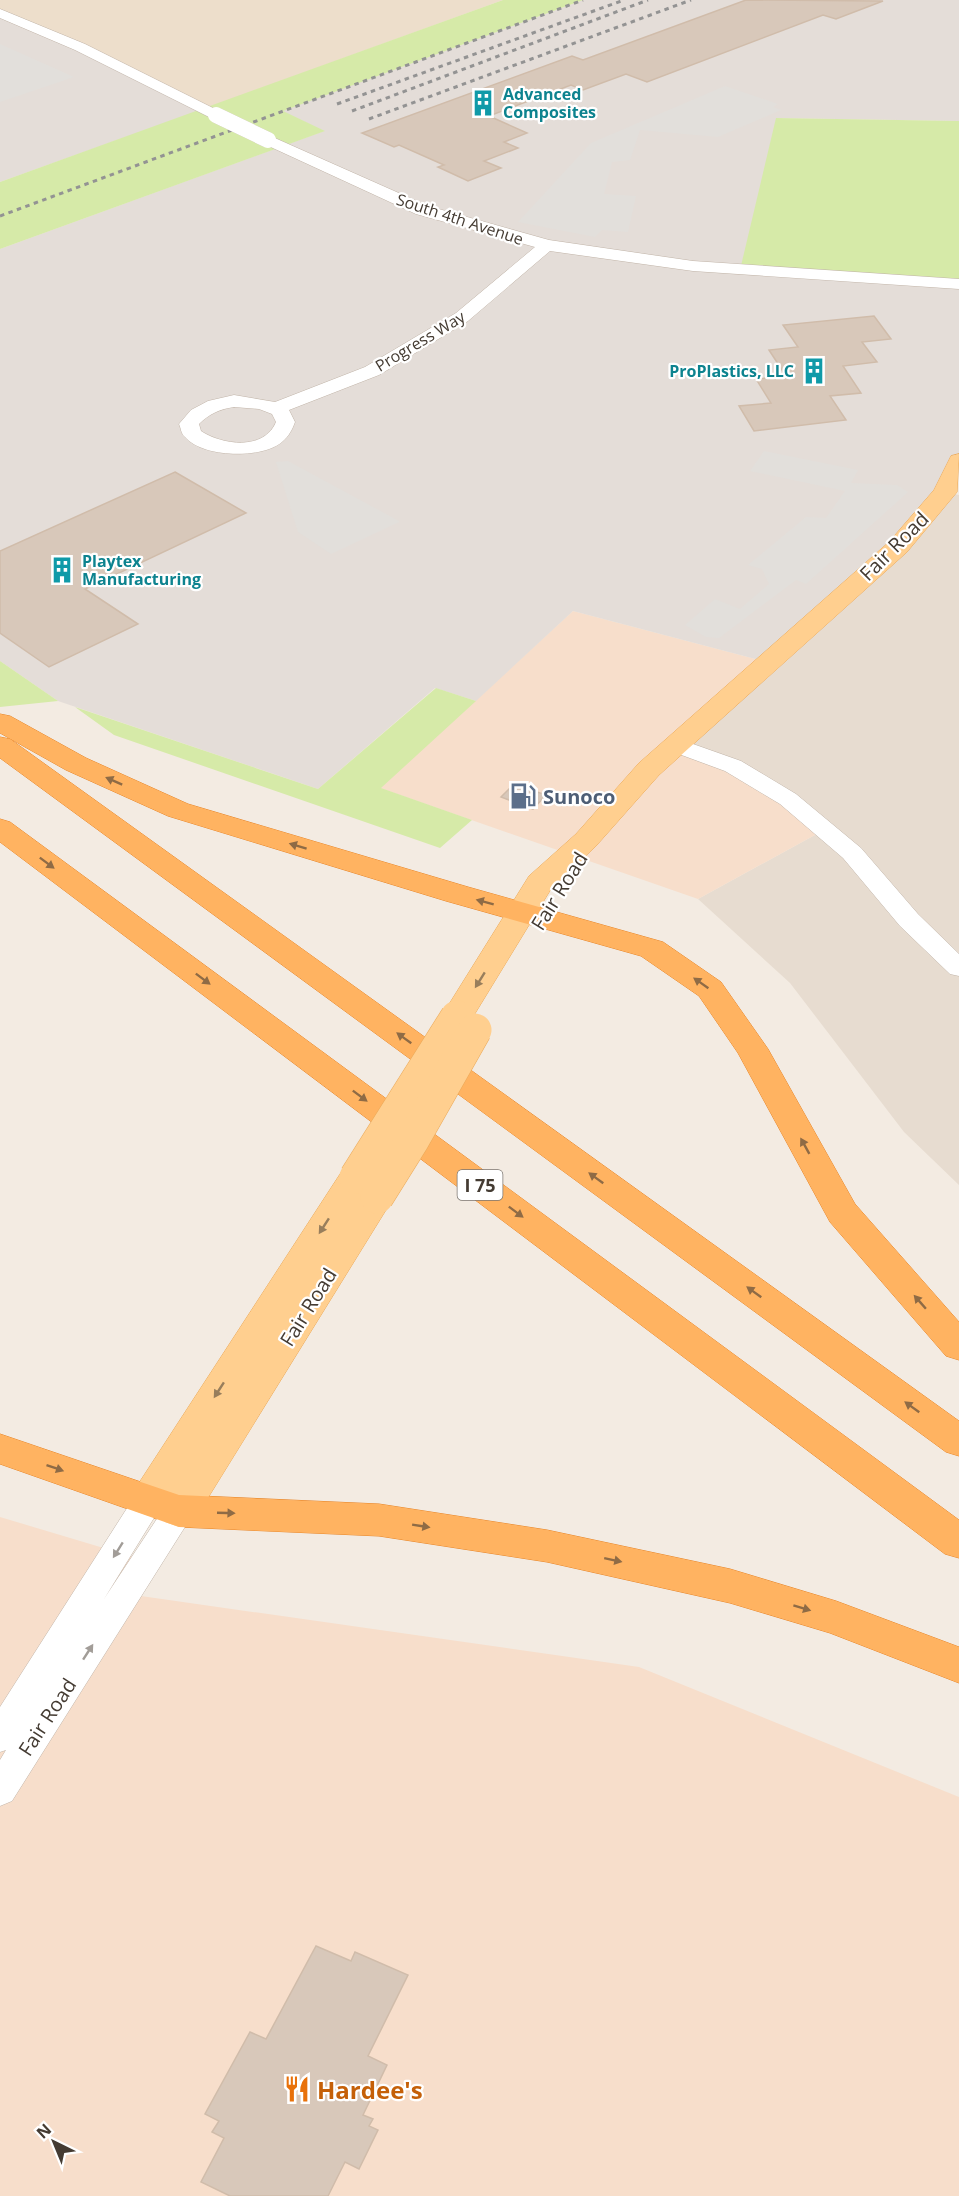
<svg xmlns="http://www.w3.org/2000/svg" width="959" height="2196" viewBox="0 0 959 2196" font-family="'Open Sans',sans-serif">
  <rect width="100%" height="100%" fill="#f3ebe2"/>
  <polygon fill="#e7dcd0" points="945,492 959,495 959,1185 904,1132 790,983 698,899 824,830 676,745"/>
  <g fill="#f7decb">
    <polygon points="573,611 767,662 676,745 733,766 824,830 698,899 380,788"/>
    <polygon points="0,1517 147,1561 127,1594 639,1667 959,1797 959,2196 0,2196"/>
  </g>
  <g fill="#e4ddd8">
    <polygon points="583,0 959,0 959,121 776,118 959,284 959,461 945,492 767,662 573,611 476,701 435,688 318,789 58,701 0,661 0,249 324,131 282,111"/>
    <polygon points="0,13 204,109 0,182"/>
  </g>
  <polygon fill="#eddecb" points="0,0 503,0 204,109 0,13"/>
  <g fill="#d6eaa8">
    <polygon points="503,0 583,0 283,111 325,131 0,249 0,182"/>
    <polygon points="776,118 959,121 959,284 740,270"/>
    <polygon points="0,661 58,701 0,707"/>
    <polygon points="436,688 476,701 381,788 472,820 440,848 114,735 75,707 318,789"/>
  </g>
  <g fill="#e2dfdb">
    <polygon points="0,44 74,77 0,102"/>
    <polygon points="725,86 778,104 773,107 781,110 718,137 640,130 630,160 612,162 604,194 636,196 628,232 602,230 595,237 518,222 591,143"/>
    <polygon points="764,451 858,470 851,483 897,485 908,492 806,584 796,580 719,638 706,637 685,625 715,599 740,609 769,584 762,569 748,565 806,517 826,518 845,491 750,471"/>
    <polygon points="288,461 399,521 399,522 331,554 298,532 276,462"/>
  </g>
  <g fill="#d8c8ba" stroke="#d0bcaa" stroke-width="1.5">
    <polygon points="746,0 883,1 836,19 823,15 647,82 626,74 583,90 571,85 489,116 527,133 504,142 518,148 484,161 501,168 468,181 438,167 444,165 399,145 394,147 362,133 572,56 583,60"/>
    <polygon points="874,316 891,339 862,342 877,362 843,366 861,393 830,396 846,420 754,431 739,406 771,403 756,379 786,376 769,350 798,347 783,325"/>
    <polygon points="175,472 246,513 85,589 138,624 49,667 0,633 0,551"/>
    <polygon points="514,784 546,795 533,809 501,797"/>
    <polygon points="316,1946 351,1961 355,1952 408,1975 368,2056 387,2065 363,2115 373,2119 369,2126 378,2130 359,2169 345,2162 328,2196 230,2196 201,2182 224,2138 212,2132 219,2121 205,2114 250,2032 266,2039"/>
  </g>
  <g fill="none" stroke-linecap="round" stroke-linejoin="round">
    <g stroke="#c1b4a8" stroke-width="1">
      <g id="minor">
        <polygon points="0,9 85,44 221,112 224,115 216,120 211,118 75,50 0,18"/>
        <path d="M268 135 428 206 549 240 693 261 959 279V289L693 271 550 251 468 321 379 375 289 410 295 422C292 430 289 436 282 442 262 459 203 458 185 437 181 434 181 428 179 424L191 410 208 401 234 395 275 402 365 367 456 313 535 247 416 214 262 143 260 140ZM234 407 259 409 272 414 276 422C264 451 222 445 201 431L199 424C209 414 220 409 234 407Z"/>
        <polygon points="676,738 741,761 796,794 861,848 918,914 959,954 959,976 950,974 900,926 843,858 780,804 725,771 668,750 665,745 668,740"/>
        <polygon points="149,1487 160,1491 165,1500 104,1599 168,1502 179,1498 190,1502 195,1511 12,1801 0,1806 0,1760 6,1750 0,1752 0,1707 138,1491"/>
      </g>
    </g>
    <g stroke="#eba958" stroke-width="1">
      <g id="major">
        <polygon points="959,454 957,492 907,552 659,775 596,846 551,889 468,1025 457,1028 446,1025 441,1017 529,876 576,834 639,763 889,542 934,490 951,456"/>
        <polygon points="356,1165 368,1168 373,1177 367,1188 377,1185 389,1188 394,1197 193,1522 179,1527 165,1522 160,1512 149,1516 135,1511 130,1500 135,1489 344,1168"/>
      </g>
    </g>
    <g stroke="#e78528" stroke-width="1">
      <g id="highway">
        <polygon points="0,714 10,716 86,758 188,804 468,887 663,942 721,982 768,1049 855,1204 959,1322 959,1360 946,1356 830,1222 738,1053 699,996 641,956 446,901 168,816 66,770 0,733"/>
        <polygon points="0,737 10,739 959,1421 959,1456 946,1452 0,758"/>
        <polygon points="0,819 10,822 959,1520 959,1558 945,1554 0,842"/>
        <polygon points="0,1434 179,1495 379,1504 547,1530 730,1569 836,1601 959,1647 959,1683 830,1633 730,1603 547,1562 379,1536 179,1527 0,1464"/>
      </g>
    </g>
    <use href="#minor" fill="#fff" fill-rule="evenodd"/>
    <use href="#major" fill="#ffcf8f" fill-rule="evenodd"/>
    <use href="#highway" fill="#ffb361" fill-rule="evenodd"/>
    <g stroke="#939393" stroke-width="3" stroke-dasharray="4.5 4.5" stroke-linecap="butt">
      <polyline points="337,104 624,0"/>
      <polyline points="352,111 648,0"/>
      <polyline points="369,119 691,0"/>
      <polyline points="0,216 583,0"/>
    </g>
    <g stroke="#c1b4a8" stroke-width="16" stroke-linecap="butt">
      <polyline id="minor-bridge" points="216,115 268,140"/>
    </g>
    <g stroke="#eba958" stroke-width="34" stroke-linecap="butt">
      <g id="major-bridge">
        <polyline points="356,1177 457,1017"/>
        <polyline points="377,1197 412,1141 475,1030"/>
      </g>
    </g>
    <use href="#minor-bridge" stroke="#fff" stroke-width="16"/>
    <use href="#major-bridge" stroke="#ffcf8f" stroke-width="33"/>
  </g>
  <defs><path id="oneway-solid" d="M-6-.8H1V-3.2L6.5 0L1 3.2V.8H-6Z" transform="scale(1.5)"/></defs>
  <g fill="#8f6b45">
    <use href="#oneway-solid" transform="translate(114 781) rotate(-156)"/>
    <use href="#oneway-solid" transform="translate(298 846) rotate(-163)"/>
    <use href="#oneway-solid" transform="translate(47 863) rotate(37)"/>
    <use href="#oneway-solid" transform="translate(485 902) rotate(-165)"/>
    <use href="#oneway-solid" transform="translate(203 979) rotate(37)"/>
    <use href="#oneway-solid" transform="translate(701 983) rotate(-145)"/>
    <use href="#oneway-solid" transform="translate(404 1038) rotate(-144)"/>
    <use href="#oneway-solid" transform="translate(360 1096) rotate(37)"/>
    <use href="#oneway-solid" transform="translate(805 1146) rotate(-119)"/>
    <use href="#oneway-solid" transform="translate(596 1178) rotate(-144)"/>
    <use href="#oneway-solid" transform="translate(516 1212) rotate(37)"/>
    <use href="#oneway-solid" transform="translate(754 1292) rotate(-144)"/>
    <use href="#oneway-solid" transform="translate(920 1302) rotate(-131)"/>
    <use href="#oneway-solid" transform="translate(912 1407) rotate(-144)"/>
    <use href="#oneway-solid" transform="translate(55 1468) rotate(19)"/>
    <use href="#oneway-solid" transform="translate(226 1513) rotate(2)"/>
    <use href="#oneway-solid" transform="translate(421 1526) rotate(9)"/>
    <use href="#oneway-solid" transform="translate(613 1560) rotate(12)"/>
    <use href="#oneway-solid" transform="translate(802 1608) rotate(17)"/>
  </g>
  <g fill="#987e5c">
    <use href="#oneway-solid" transform="translate(480 980) rotate(122)"/>
    <use href="#oneway-solid" transform="translate(324 1226) rotate(123)"/>
    <use href="#oneway-solid" transform="translate(219 1390) rotate(123)"/>
  </g>
  <g fill="#a29d98">
    <use href="#oneway-solid" transform="translate(118 1550) rotate(122)"/>
    <use href="#oneway-solid" transform="translate(88 1652) rotate(-57)"/>
  </g>
  <defs>
    <g id="building-bare" transform="scale(2.07)"><path d="M-4-6H4V6H1V3H-1V6H-4ZM-2.5-4.3h1.7v1.8h-1.7ZM.8-4.3h1.7v1.8H.8ZM-2.5-1h1.7V.8h-1.7ZM.8-1h1.7V.8H.8Z" fill="#0f9aa8" stroke="#fff" stroke-width="2.5" paint-order="stroke"/></g>
    <g id="fuel-bare" transform="scale(2.07)"><path d="M-5.5-6h7V0h2V4h1.3V-2.5L3-4.5l.8-.8L6-3V5H2.5V1h-1V6h-7ZM-4.2-4.7v3.2H.2V-4.7Z" fill="#5c6f8a" stroke="#fff" stroke-width="2.5" paint-order="stroke"/></g>
    <g id="restaurant-bare" transform="scale(2.07)"><path d="M-5-6h1v4h1v-4h1v4h1v-4h1v5L-1.5 .5V6h-2V.5L-5-1ZM5-6V6H3V1.5H1.5Q1.5-4 5-6Z" fill="#e8710a" stroke="#fff" stroke-width="2.5" paint-order="stroke"/></g>
  </defs>
  <g fill-rule="evenodd">
    <use href="#building-bare" x="483" y="103"/>
    <use href="#building-bare" x="814" y="371"/>
    <use href="#building-bare" x="62" y="570"/>
    <use href="#fuel-bare" x="523" y="796"/>
    <use href="#restaurant-bare" x="297" y="2089"/>
  </g>
  <g text-anchor="middle" dominant-baseline="central" stroke-width="4.5" stroke-linejoin="round" paint-order="stroke">
    <g font-size="16" font-weight="bold" fill="#0d838f" stroke="#fff" text-anchor="start">
      <text x="503" y="94">Advanced<tspan x="503" dy="18">Composites</tspan></text>
      <text x="794" y="371" text-anchor="end">ProPlastics, LLC</text>
      <text x="82" y="561">Playtex<tspan x="82" dy="18">Manufacturing</tspan></text>
    </g>
    <g font-size="16" fill="#443b32" stroke="#fff">
      <text transform="translate(460 219) rotate(18)">South 4th Avenue</text>
      <text transform="translate(420 341) rotate(-31)">Progress Way</text>
    </g>
    <rect fill="#fff" stroke="#7c7670" stroke-width="1.5" x="457.5" y="1170" width="45" height="30" rx="4.5"/>
    <g font-size="18" font-weight="bold" fill="#443b32">
      <text x="480" y="1185">I 75</text>
    </g>
    <g font-size="20" fill="#443b32" stroke="#fff">
      <text transform="translate(894 546) rotate(-45)">Fair Road</text>
      <text transform="translate(559 891) rotate(-58)">Fair Road</text>
      <text transform="translate(308 1307) rotate(-58)">Fair Road</text>
      <text transform="translate(47 1717) rotate(-57)">Fair Road</text>
    </g>
    <g font-size="20" font-weight="bold" fill="#4e5e75" stroke="#fff" text-anchor="start">
      <text x="543" y="796">Sunoco</text>
    </g>
    <g font-size="24" font-weight="bold" fill="#c56008" stroke="#fff" text-anchor="start">
      <text x="317" y="2089">Hardee's</text>
    </g>
  </g>
  <g transform="translate(54 2142) rotate(317)" stroke="#ffffff" stroke-width="4.5" paint-order="stroke">
  <path d="M0-4.5L10 22L0 15L-10 22Z" fill="#443b32"/>
  <text y="-9" font-size="16" font-weight="bold" text-anchor="middle" fill="#443b32">N</text>
  </g>
</svg>
